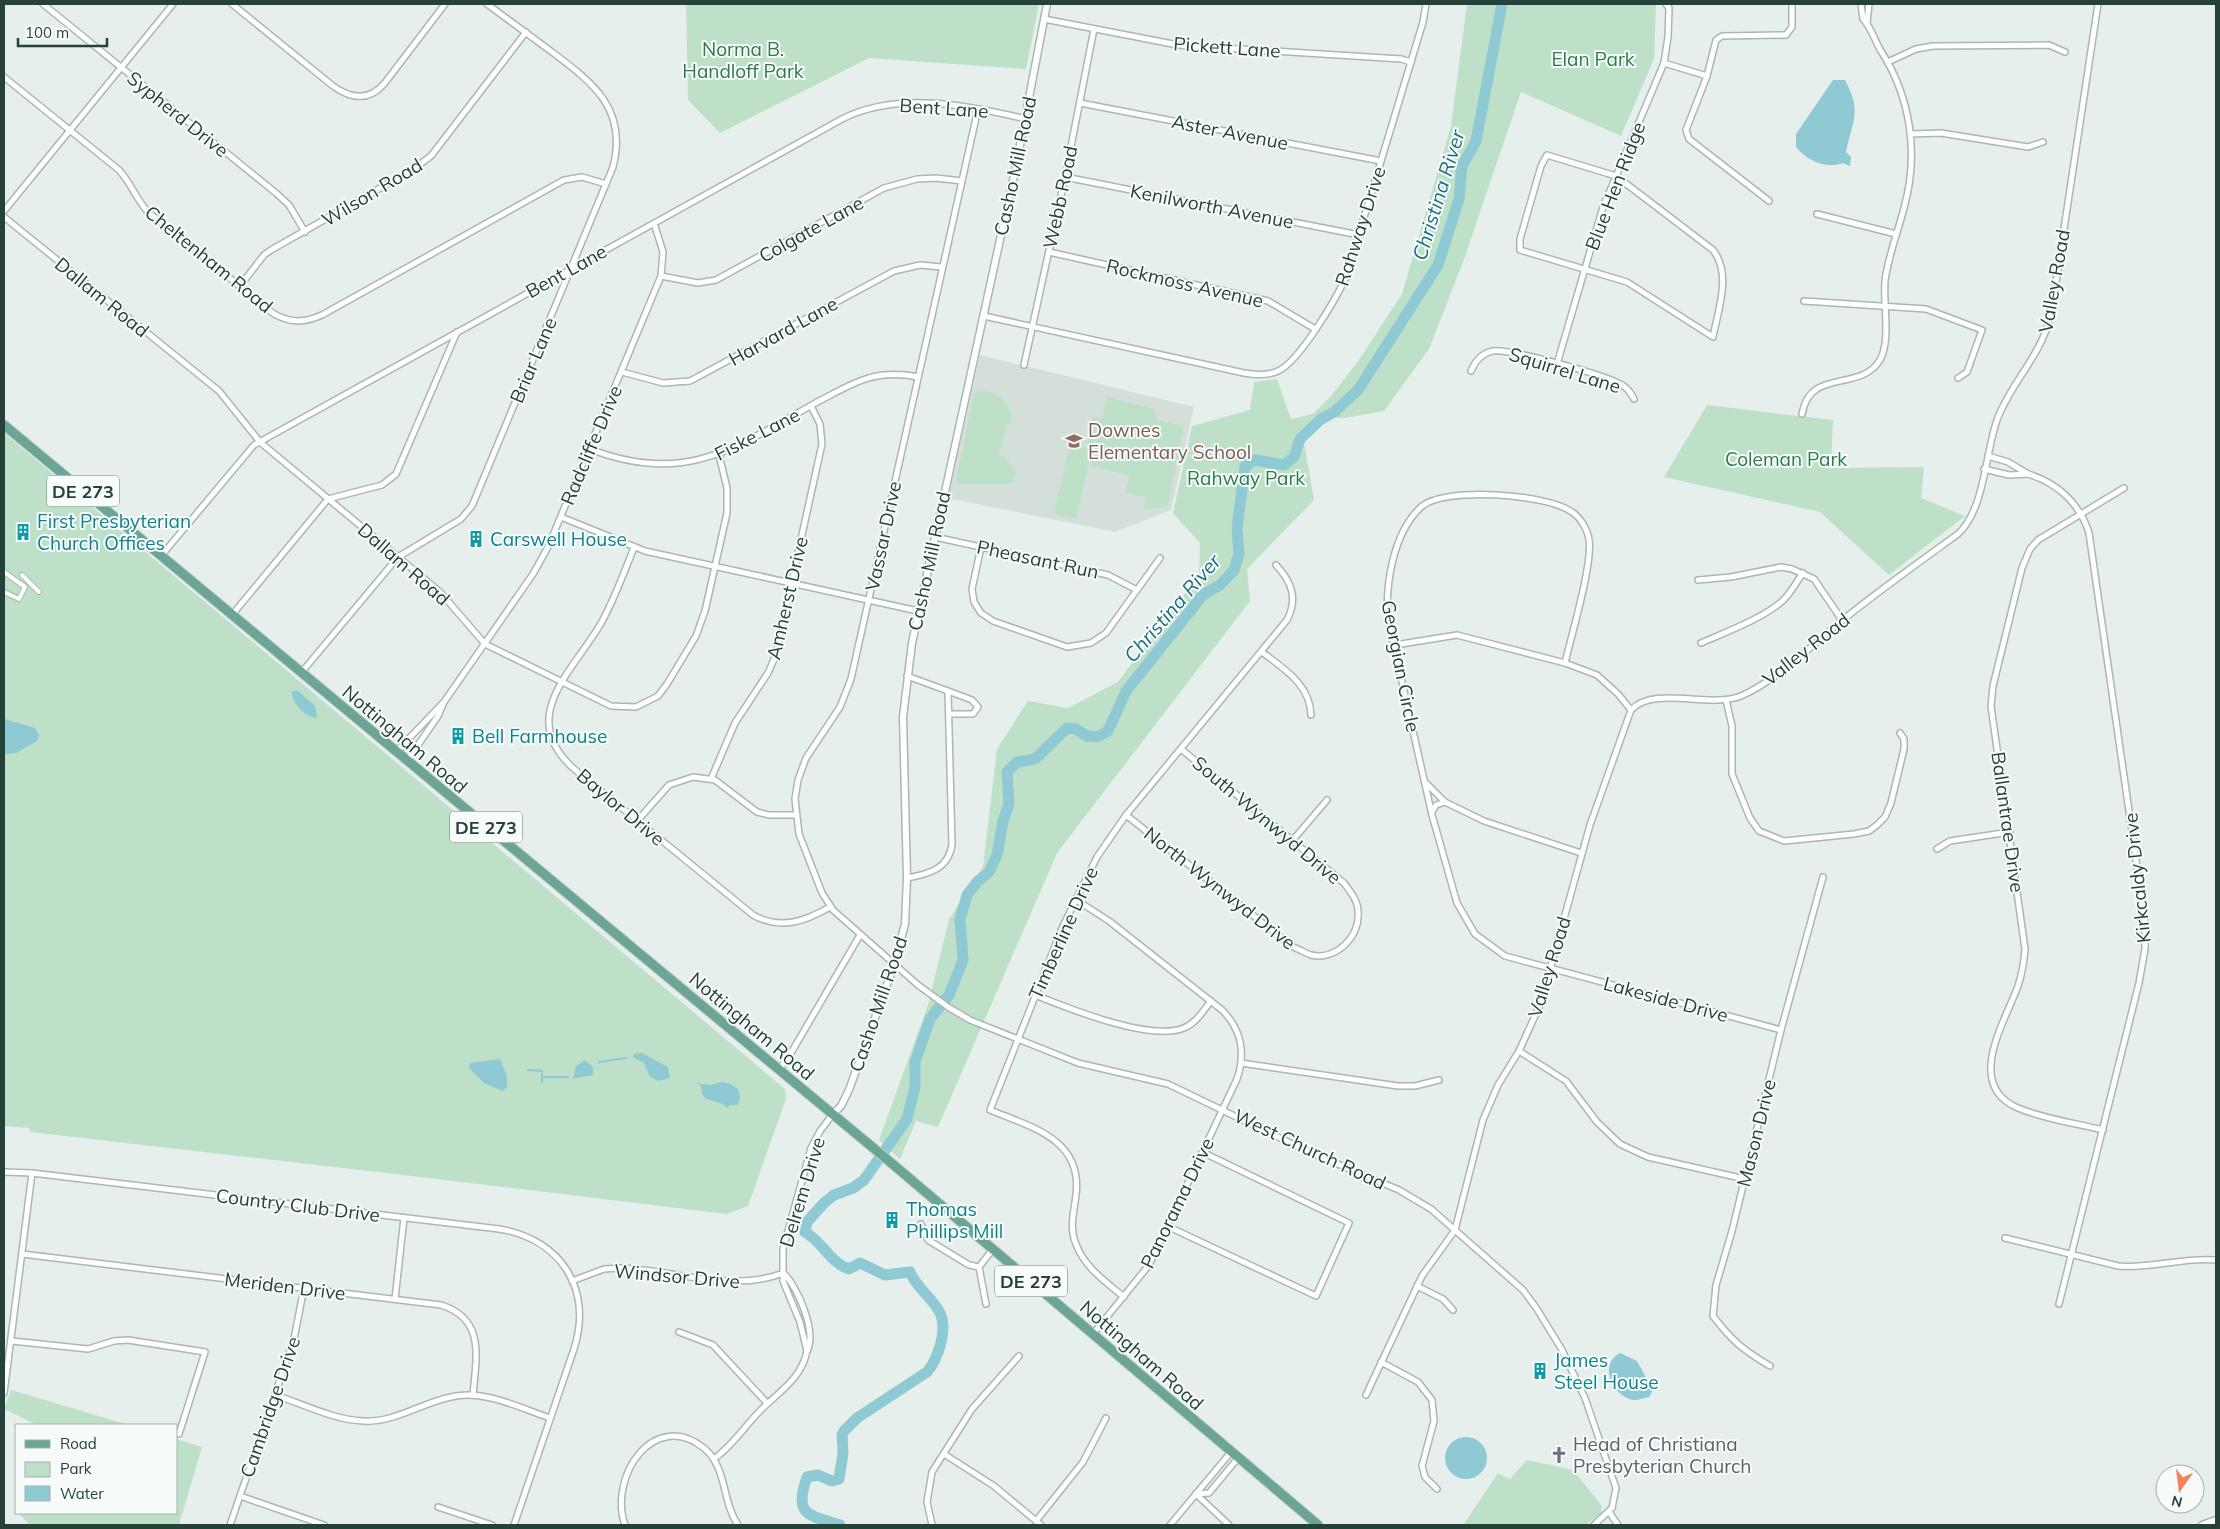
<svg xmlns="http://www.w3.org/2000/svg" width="2220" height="1529" viewBox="0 0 2220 1529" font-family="Mulish,sans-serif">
  <rect width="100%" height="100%" fill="#e6efeb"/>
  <polygon fill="#d4dfda" points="980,355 1194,407 1171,510 1115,532 948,498"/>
  <g fill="#bfe0c8">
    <polygon points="686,4 1039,4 1026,69 869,58 720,133 688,100"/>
    <polygon points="1467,4 1656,4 1654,59 1621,136 1521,92 1463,262 1429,349 1384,411 1344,418 1314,418 1302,431 1314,500 1247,569 1250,601 1057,853 938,1127 916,1121 900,1159 879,1140 928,1005 949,919 983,867 997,749 1028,701 1068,708 1118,682 1199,575 1200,543 1173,513 1192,426 1250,410 1254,382 1277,379 1291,419 1313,414 1331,396 1359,360 1402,294 1451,126"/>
    <path d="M977 391C994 389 1012 403 1012 422L1007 425 999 455 1005 457 1016 473 1014 480 1009 484H962L956 481 973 396Z"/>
    <polygon points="1107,397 1155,409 1157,420 1184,426 1168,506 1144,509 1145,497 1126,493 1129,475 1091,467 1095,448 1087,446 1093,417 1102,419"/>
    <polygon points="1707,405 1833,420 1831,468 1924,467 1921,498 1965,516 1889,575 1820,512 1664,477"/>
    <path d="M4 433 785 1089 786 1099 748 1206 727 1214C495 1185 263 1159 30 1132V1128L4 1126Z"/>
    <polygon points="1070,444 1092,449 1076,519 1054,514"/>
    <polygon points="11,1390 129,1425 37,1425 4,1409"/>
    <polygon points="176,1439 202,1447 179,1525 30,1525 18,1513 176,1513"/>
    <polygon points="1527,1460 1573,1470 1602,1506 1601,1513 1586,1525 1463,1525 1498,1473 1510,1479"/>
  </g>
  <g fill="#8ec9d4">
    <path d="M1833 80H1845C1862 112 1853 119 1846 152L1851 157 1850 166 1843 163C1826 169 1807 161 1796 147V134Z"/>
    <path d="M297 690 315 706 317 718C307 718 291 703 292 692Z"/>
    <polygon points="4,719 35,728 39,735 37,741 16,753 4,754"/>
    <polygon points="642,1053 668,1067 670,1078 658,1081 650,1077 644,1063 633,1057 634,1054"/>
    <polygon points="500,1059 507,1076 507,1087 503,1091 484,1083 469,1068 470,1063"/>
    <polygon points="585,1060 593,1067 593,1075 573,1079 576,1066"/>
    <polygon points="722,1082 729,1083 738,1089 740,1096 738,1105 729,1105 728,1108 720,1103 706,1099 702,1094 701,1086 696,1083 710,1085"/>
    <path d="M1620 1353 1637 1361 1653 1390 1649 1397C1644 1398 1638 1400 1633 1400 1612 1396 1598 1364 1620 1353Z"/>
    <circle cx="1466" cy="1458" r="21"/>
  </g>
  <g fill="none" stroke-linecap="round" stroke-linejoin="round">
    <g stroke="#8ec9d4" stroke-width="2">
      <polyline points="599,1062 626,1058"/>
      <polyline points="528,1070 542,1071 542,1082"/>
      <polyline points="543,1077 568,1077"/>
    </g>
    <path stroke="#8ec9d4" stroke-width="11" d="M840 1525C809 1515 793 1516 807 1477L818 1475 832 1481 839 1479 843 1453 842 1435 844 1431 857 1418 927 1372C938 1359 948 1330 940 1313 933 1298 917 1289 910 1272L885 1275 860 1263 849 1269C830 1263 823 1242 805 1232L807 1222 824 1203 834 1195 853 1188 864 1180 907 1119 915 1087V1062L930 1019 949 995 963 960 960 920 967 895 978 881 989 872 997 855 1003 821 1009 804 1007 772 1017 762 1035 759 1067 728 1076 729 1087 736 1097 737 1108 731 1126 691 1203 595 1220 585 1234 570 1239 554 1237 528 1245 466 1255 460 1284 465 1294 457 1300 439 1320 420 1334 412 1358 390 1438 265 1459 199 1462 166 1476 141 1502 4"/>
    <g stroke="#a8b8b2" stroke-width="6">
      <g id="pedestrian">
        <polyline points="4,572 25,587 19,599 4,592"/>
        <polyline points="22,575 39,592"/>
      </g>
    </g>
    <g stroke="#a8b8b2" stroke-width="8">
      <g id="minor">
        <polyline points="43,4 276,193 289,205 305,232"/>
        <path d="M232 4 333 86C351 99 369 101 384 84L445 4"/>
        <polyline points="1044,19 1178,45 1401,59 1411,62"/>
        <polyline points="1867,23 1869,4"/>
        <polyline points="1888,62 1916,49 1933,46 2049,45 2065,52"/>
        <polyline points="1664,63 1707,76"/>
        <path d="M4 77 119 170C131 183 136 199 148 212L274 314C291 323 304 323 322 315L564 180 582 177 606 184"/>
        <polyline points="1080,103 1381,161"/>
        <polyline points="978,109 851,679 840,707 806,758 798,780 795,799 799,834 822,893 833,910 918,985 948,1007 970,1020 1078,1063 1168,1084 1307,1151 1399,1190 1431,1209 1523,1290 1537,1309 1562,1350 1585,1398 1616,1488 1612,1508 1594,1525"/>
        <polyline points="1910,134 1941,133 2028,147 2043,142"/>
        <path d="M1547 155 1616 176 1713 250C1732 274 1718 310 1713 337L1627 282 1520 250V239L1541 166Z"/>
        <polyline points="1065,177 1359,235"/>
        <polyline points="1769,201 1689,139 1686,130 1707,76 1716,40 1722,36 1786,35 1792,27 1792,4"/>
        <polyline points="4,211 173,4"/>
        <polyline points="1817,214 1896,234"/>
        <polyline points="4,217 219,391 260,442 440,592 485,644 611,706 636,707 658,696 667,684 696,636 705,611 727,513 727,488 719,455"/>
        <polyline points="1049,252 1268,301 1315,329"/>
        <polyline points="661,276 698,283 716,280 884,188 917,179 936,178 962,181"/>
        <polyline points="240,286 264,255 271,250 412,170 431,156 526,32"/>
        <polyline points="1804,301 1926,309 1982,330 1967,372 1958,378"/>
        <path d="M984 316 1244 373C1255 375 1267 376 1278 371 1299 362 1336 299 1346 277L1423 22 1426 4"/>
        <polyline points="1557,364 1603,207 1664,63 1668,37 1669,8 1666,4"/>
        <polyline points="1024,365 1065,177 1094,29"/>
        <path d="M1471 371C1475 361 1481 354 1492 351 1509 348 1605 375 1622 385 1627 388 1631 393 1634 399"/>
        <polyline points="622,372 663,383 690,381 894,271 920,265 942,267"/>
        <path d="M1802 414C1810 367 1860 393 1880 360 1891 341 1883 303 1885 281 1888 256 1898 232 1904 208 1919 154 1911 98 1881 51 1875 42 1871 26 1863 19L1861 4"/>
        <path d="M590 449C688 487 737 446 821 400 857 381 876 369 918 377"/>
        <polyline points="1984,469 2009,475 2028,474 2008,462 1988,456"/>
        <path d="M2028 474C2058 483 2080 504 2089 533L2145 922V949L2139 983 2059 1304"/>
        <polyline points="561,517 645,551 918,611"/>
        <polyline points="935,537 1108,575 1137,590"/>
        <polyline points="981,547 972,589 974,602 981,613 993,621 1067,647 1091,643 1106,633 1160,558"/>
        <path d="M634 548C623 574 614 601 600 625 572 672 517 717 573 768L753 915C780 930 804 922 830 907"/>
        <path d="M161 556 254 445 842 119C898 91 967 105 1026 119"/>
        <polyline points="1698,580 1731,577 1781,567 1792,569 1814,579 1842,620"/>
        <polyline points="232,615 328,499 382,485 396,474 457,332"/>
        <path d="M1701 643C1724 633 1772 615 1787 596 1793 589 1797 581 1803 573"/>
        <polyline points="1395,645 1457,635 1565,663 1597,675 1618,694 1631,710"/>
        <path d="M1262 652C1284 669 1310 684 1311 715"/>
        <path d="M1565 663C1571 637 1593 563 1589 540 1588 530 1580 517 1572 512 1547 494 1444 486 1421 507 1393 533 1385 585 1388 620L1432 815 1457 903 1475 934 1505 956 1781 1030"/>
        <path d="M301 673 398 557 461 519 472 506 613 167C628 109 593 83 552 52 530 36 509 20 487 4"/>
        <path d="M907 676 948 691 952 844C949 869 929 874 907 878"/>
        <polyline points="948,691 972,700 978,707 973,714 949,714"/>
        <polyline points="1726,700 1732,726 1732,774 1750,818 1759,831 1784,841 1854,834 1869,831 1877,825 1885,817 1891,803 1904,749 1904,739 1900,733"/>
        <polyline points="396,752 442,704"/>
        <polyline points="407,761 438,716 444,702 533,574 548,547 661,276 663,252 654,223"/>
        <polyline points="711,779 735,723 768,673 775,657 822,444 820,424 811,406"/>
        <polyline points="1425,782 1445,802 1436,805 1432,812"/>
        <polyline points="1445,802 1484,821 1581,853"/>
        <path d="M1126 815 1293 947C1299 949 1305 953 1311 955 1336 961 1361 936 1358 911 1358 901 1350 891 1344 883L1181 749"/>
        <polyline points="637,821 669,785 693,777 715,780 757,812 769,815 795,815"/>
        <polyline points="1292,841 1327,800"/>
        <polyline points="1937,849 1950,841 2010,832"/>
        <path d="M1075 899 1109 921 1222 1010C1241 1029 1246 1053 1237 1079L1149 1265 1093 1334"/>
        <path d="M1035 995C1068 1008 1150 1042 1184 1028 1196 1023 1203 1011 1211 1001"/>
        <polyline points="1519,1051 1566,1081 1597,1122 1620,1144 1648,1157 1745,1179"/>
        <polyline points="1241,1063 1398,1086 1415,1086 1439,1080"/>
        <polyline points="779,1070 791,1053 860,935"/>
        <path d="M2103 1130C2075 1123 2044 1119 2018 1108 1964 1085 2005 1022 2018 986 2022 974 2024 962 2025 949L1991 706 1993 686 2022 568 2030 549 2038 540 2124 488"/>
        <path d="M4 1172 32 1173 499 1229C561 1239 593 1289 574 1349L514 1525"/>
        <polyline points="921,1224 928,1240 969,1265 979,1267 993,1249"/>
        <polyline points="1167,1226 1316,1296 1349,1223 1202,1152"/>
        <path d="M2005 1238 2118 1266C2151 1269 2183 1257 2216 1260"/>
        <path d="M22 1254 441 1305C486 1319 476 1358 473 1395"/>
        <polyline points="979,1267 986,1304"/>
        <path d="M783 1273C798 1286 817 1333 807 1351L800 1322 783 1281Z"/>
        <path d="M572 1281 604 1269 621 1268C674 1270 732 1293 783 1273V1249L811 1148 820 1131 833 1114"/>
        <polyline points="1417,1286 1443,1299 1453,1310"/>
        <path d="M1124 1297C1106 1282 1084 1267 1076 1244 1069 1228 1074 1212 1076 1195 1083 1139 1031 1127 990 1110L1063 926 1097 857 1126 815 1287 620C1298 599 1292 582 1276 565"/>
        <polyline points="395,1299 404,1218"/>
        <polyline points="679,1332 713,1345 767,1403"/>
        <polyline points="12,1341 88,1349 114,1341 128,1340 205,1352 179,1434"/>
        <polyline points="1381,1362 1418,1382 1432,1400 1434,1421 1422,1466 1425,1477 1437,1489"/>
        <path d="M1770 1366C1743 1350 1732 1341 1713 1316L1716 1285 1732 1231 1781 1030 1823 877"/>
        <polyline points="4,1393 32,1173"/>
        <path d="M275 1395C303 1404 334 1420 363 1421 394 1423 421 1403 451 1397 484 1389 520 1408 550 1418"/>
        <path d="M1366 1395 1422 1276 1455 1230 1483 1120 1498 1085 1519 1051 1540 1005 1590 825 1631 710C1655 685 1708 709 1741 696 1776 681 1810 647 1839 623 1877 592 1918 563 1958 534 1985 509 1985 454 1997 420 2011 382 2040 358 2051 315L2098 4"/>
        <polyline points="944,1454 994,1486 1041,1525"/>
        <path d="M714 1459C732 1446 742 1430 757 1414 776 1393 801 1381 807 1351"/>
        <polyline points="1196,1494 1209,1493 1238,1458"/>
        <polyline points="1196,1494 1229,1525"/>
        <polyline points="240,1496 324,1525"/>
        <polyline points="438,1507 492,1525"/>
        <polyline points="1609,1512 1618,1525"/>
        <polyline points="1036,1521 1083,1462 1106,1418"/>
        <polyline points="230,1525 294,1339 304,1288"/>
        <path d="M625 1525C608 1477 654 1407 705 1449 727 1468 722 1502 738 1525"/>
        <polyline points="932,1525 927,1502 932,1472 972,1409 1019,1356"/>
        <polyline points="1170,1525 1231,1452"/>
      </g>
    </g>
    <g stroke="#a8b8b2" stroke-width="9">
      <g id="tertiary">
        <polyline points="833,1114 841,1106 849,1090 894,965 905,924 907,878 903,717 912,643 1015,171 1047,4"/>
        <polyline points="2202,1525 2216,1520"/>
      </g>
    </g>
    <g stroke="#c2cac8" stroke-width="11">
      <polyline id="primary" points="4,425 889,1161 1318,1525"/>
    </g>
    <use href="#pedestrian" stroke="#fff" stroke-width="4"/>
    <use href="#minor" stroke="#fff" stroke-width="5"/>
    <use href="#tertiary" stroke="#fff" stroke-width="6"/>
    <use href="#primary" stroke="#6aa596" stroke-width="9"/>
  </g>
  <defs>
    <g id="school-bare" transform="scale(1.35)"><path d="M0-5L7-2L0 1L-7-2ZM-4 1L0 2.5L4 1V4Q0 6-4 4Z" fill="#8d6e63" stroke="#f7fbf9" stroke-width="2.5" paint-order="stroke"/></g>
    <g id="building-bare" transform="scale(1.35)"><path d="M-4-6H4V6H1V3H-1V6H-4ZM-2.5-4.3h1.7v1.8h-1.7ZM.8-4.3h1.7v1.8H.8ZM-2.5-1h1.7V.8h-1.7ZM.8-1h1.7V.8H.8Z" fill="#0f9aa8" stroke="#f7fbf9" stroke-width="2.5" paint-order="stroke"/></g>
    <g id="church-bare" transform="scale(1.35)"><path d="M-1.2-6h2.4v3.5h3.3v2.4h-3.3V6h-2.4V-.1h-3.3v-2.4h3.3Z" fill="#6b7280" stroke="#f7fbf9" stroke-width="2.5" paint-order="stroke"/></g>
  </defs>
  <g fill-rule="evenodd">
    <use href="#school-bare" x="1074" y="441"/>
    <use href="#building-bare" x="23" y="532"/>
    <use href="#building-bare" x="476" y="539"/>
    <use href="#building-bare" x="458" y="736"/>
    <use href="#building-bare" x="892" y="1220"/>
    <use href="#building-bare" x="1540" y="1371"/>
    <use href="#church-bare" x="1559" y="1455"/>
  </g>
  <g text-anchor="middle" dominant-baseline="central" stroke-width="4" stroke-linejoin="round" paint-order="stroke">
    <g fill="#f7fbf9" stroke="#637a73" stroke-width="1">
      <rect x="47" y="475.5" width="72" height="31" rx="4"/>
      <rect x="450" y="811.5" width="72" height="31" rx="4"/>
      <rect x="995" y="1265.5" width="72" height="31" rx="4"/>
    </g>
    <g font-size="18" font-weight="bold" fill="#24423a">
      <text x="83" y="491">DE 273</text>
      <text x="486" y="827">DE 273</text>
      <text x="1031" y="1281">DE 273</text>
    </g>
    <g font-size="19" fill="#24423a" stroke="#f7fbf9">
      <text transform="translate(1227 47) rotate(4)">Pickett Lane</text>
      <text transform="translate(944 108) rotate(4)">Bent Lane</text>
      <text transform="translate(178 114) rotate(39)">Sypherd Drive</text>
      <text transform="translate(1230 132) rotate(11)">Aster Avenue</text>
      <text transform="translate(1015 166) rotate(-78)">Casho Mill Road</text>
      <text transform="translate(1615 186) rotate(-69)">Blue Hen Ridge</text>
      <text transform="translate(372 192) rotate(-31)">Wilson Road</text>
      <text transform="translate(1060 197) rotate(-78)">Webb Road</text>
      <text transform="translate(1212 206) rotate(11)">Kenilworth Avenue</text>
      <text transform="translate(1360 226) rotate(-72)">Rahway Drive</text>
      <text transform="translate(811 229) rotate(-29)">Colgate Lane</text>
      <text transform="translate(209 259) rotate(39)">Cheltenham Road</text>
      <text transform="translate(566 271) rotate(-29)">Bent Lane</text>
      <text transform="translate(2054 281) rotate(-80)">Valley Road</text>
      <text transform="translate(1185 283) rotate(13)">Rockmoss Avenue</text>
      <text transform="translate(102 297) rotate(39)">Dallam Road</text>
      <text transform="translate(783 331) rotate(-29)">Harvard Lane</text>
      <text transform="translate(533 360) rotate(-67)">Briar Lane</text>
      <text transform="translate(1565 370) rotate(17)">Squirrel Lane</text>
      <text transform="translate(757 434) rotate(-27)">Fiske Lane</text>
      <text transform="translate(591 445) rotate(-67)">Radcliffe Drive</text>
      <text transform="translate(883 536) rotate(-78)">Vassar Drive</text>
      <text transform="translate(1038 559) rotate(12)">Pheasant Run</text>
      <text transform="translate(929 561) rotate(-78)">Casho Mill Road</text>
      <text transform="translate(404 564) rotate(41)">Dallam Road</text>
      <text transform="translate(787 598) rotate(-77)">Amherst Drive</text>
      <text transform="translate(1806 649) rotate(-38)">Valley Road</text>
      <text transform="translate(1401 666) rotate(79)">Georgian Circle</text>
      <text transform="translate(405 739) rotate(40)">Nottingham Road</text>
      <text transform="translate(621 807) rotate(40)">Baylor Drive</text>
      <text transform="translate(1267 820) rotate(40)">South Wynwyd Drive</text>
      <text transform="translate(2008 822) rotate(82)">Ballantrae Drive</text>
      <text transform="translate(2137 878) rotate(-96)">Kirkcaldy Drive</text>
      <text transform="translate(1220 888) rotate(38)">North Wynwyd Drive</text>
      <text transform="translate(1063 933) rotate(-66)">Timberline Drive</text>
      <text transform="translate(1549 967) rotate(-73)">Valley Road</text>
      <text transform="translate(1666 999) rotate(15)">Lakeside Drive</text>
      <text transform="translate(878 1004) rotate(-71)">Casho Mill Road</text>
      <text transform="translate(752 1026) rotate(40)">Nottingham Road</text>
      <text transform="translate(1756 1133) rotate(-76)">Mason Drive</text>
      <text transform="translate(1310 1149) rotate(25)">West Church Road</text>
      <text transform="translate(802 1192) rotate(-73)">Delrem Drive</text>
      <text transform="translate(1177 1203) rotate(-64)">Panorama Drive</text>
      <text transform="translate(298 1205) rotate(7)">Country Club Drive</text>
      <text transform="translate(677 1276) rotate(5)">Windsor Drive</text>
      <text transform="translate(285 1286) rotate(7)">Meriden Drive</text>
      <text transform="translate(1142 1355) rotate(41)">Nottingham Road</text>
      <text transform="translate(270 1407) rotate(-71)">Cambridge Drive</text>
    </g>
    <g font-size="19" fill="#2d7a4b" stroke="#f7fbf9">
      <text x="743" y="49">Norma B.<tspan x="743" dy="22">Handloff Park</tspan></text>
      <text x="1593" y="59">Elan Park</text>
      <text x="1786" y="459">Coleman Park</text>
      <text x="1246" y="478">Rahway Park</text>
    </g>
    <g font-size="19" fill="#785e54" stroke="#f7fbf9" text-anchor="start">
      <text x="1088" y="430">Downes<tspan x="1088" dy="22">Elementary School</tspan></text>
    </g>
    <g font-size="19" fill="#0d838f" stroke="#f7fbf9" text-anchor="start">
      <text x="37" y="521">First Presbyterian<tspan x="37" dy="22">Church Offices</tspan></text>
      <text x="490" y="539">Carswell House</text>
      <text x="472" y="736">Bell Farmhouse</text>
      <text x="906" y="1209">Thomas<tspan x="906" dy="22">Phillips Mill</tspan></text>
      <text x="1554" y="1360">James<tspan x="1554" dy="22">Steel House</tspan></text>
    </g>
    <g font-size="19" fill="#5b616d" stroke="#f7fbf9" text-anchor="start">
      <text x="1573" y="1444">Head of Christiana<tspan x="1573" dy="22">Presbyterian Church</tspan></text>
    </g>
    <g font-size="20" font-style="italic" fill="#1c6f80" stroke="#f7fbf9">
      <text transform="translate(1438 195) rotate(-73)">Christina River</text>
      <text transform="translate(1172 608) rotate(-49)">Christina River</text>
    </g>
  </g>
  <rect width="2220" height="1529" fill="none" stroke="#24423a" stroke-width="10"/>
  <rect x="15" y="1424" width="162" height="90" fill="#f7fbf9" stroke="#a3b1ad"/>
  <rect x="25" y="1440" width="25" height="8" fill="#6aa596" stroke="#a3b1ad"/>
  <text x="60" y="1449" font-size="15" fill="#24423a">Road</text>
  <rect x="25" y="1462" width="25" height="15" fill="#bfe0c8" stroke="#a3b1ad"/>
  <text x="60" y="1474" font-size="15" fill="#24423a">Park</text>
  <rect x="25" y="1486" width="25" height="15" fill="#8ec9d4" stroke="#a3b1ad"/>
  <text x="60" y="1499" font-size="15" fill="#24423a">Water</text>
  <g transform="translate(2180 1489) rotate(194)"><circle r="24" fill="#f7fbf9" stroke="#a3b1ad"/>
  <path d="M0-4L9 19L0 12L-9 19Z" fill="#f4845f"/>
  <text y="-8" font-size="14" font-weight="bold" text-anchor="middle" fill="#24423a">N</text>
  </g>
  <path d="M18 38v8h89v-8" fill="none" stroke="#24423a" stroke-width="2.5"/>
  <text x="25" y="38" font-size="15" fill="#24423a" stroke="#f7fbf9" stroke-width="4" paint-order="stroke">100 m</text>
</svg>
